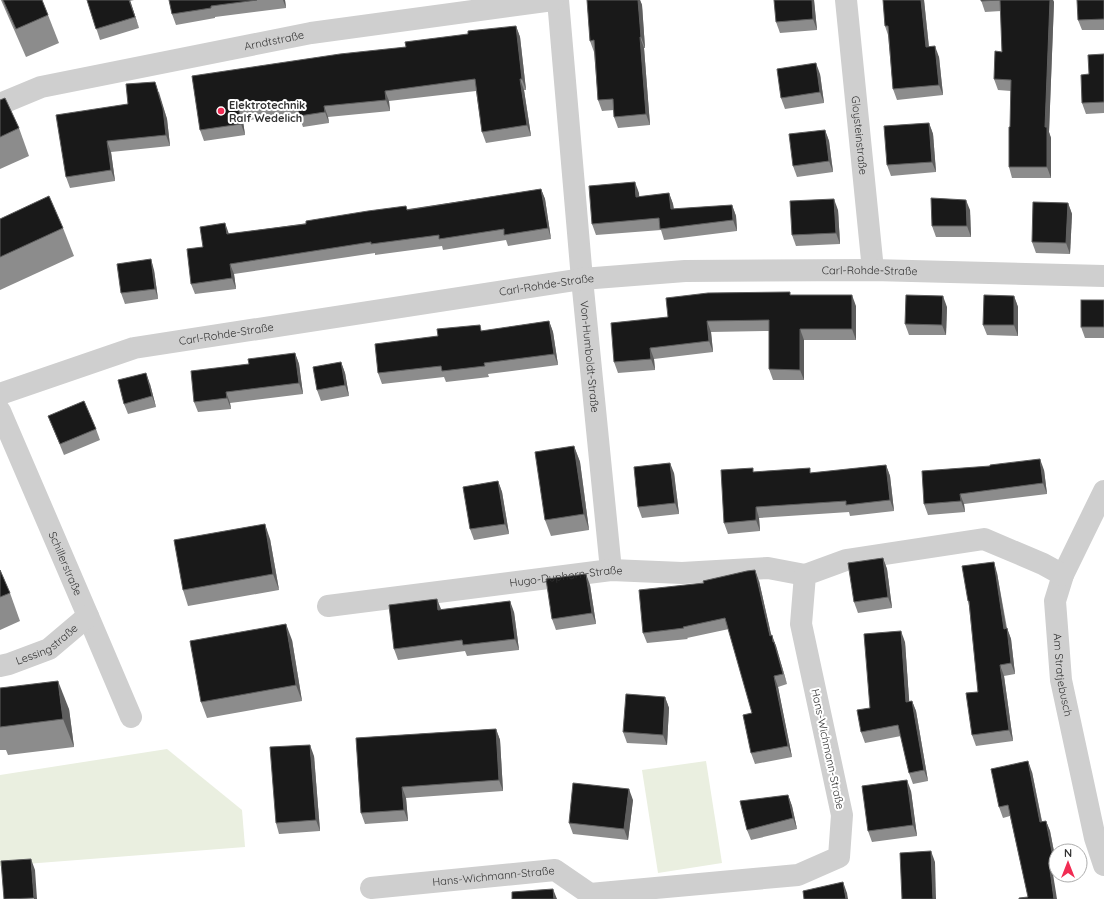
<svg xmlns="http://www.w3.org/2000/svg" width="1104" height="899" viewBox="0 0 1104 899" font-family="Quicksand,sans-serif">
  <rect width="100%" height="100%" fill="#fff"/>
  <g fill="#eaefe0">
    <polygon points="167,749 242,810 245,847 0,866 0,775"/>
    <polygon points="706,761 722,863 658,873 642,770"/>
  </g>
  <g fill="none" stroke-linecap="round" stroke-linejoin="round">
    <g stroke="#cfcfcf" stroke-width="22">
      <path id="s1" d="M558 0 582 279 611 570"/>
      <path id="s2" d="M846 0 873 270"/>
      <path id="s3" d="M0 104 41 87 311 33 553 0"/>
      <path id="s4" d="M0 394 134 348 582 279 685 271 873 270 1104 276"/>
      <path id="s5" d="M0 411 88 616 131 717"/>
      <path id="s6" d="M1104 491 1063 575 1055 601 1061 680 1095 838 1104 865"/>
      <path id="s7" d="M328 606 611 570 682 573 768 568 805 575"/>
      <path id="s8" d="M0 666 9 664 49 649 88 616"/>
      <path id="s9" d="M371 888 555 870 590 894 798 875 839 857 842 815 801 624 805 575 846 560 984 539 1043 564 1063 575"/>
    </g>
  </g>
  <g fill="#8c8c8c">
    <polygon points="1,0 42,0 48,15 59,43 26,57"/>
    <polygon points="87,0 134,0 130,1 139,28 100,40"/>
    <polygon points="169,0 285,0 286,8 215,17 215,18 176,25 172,14"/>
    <polygon points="587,0 640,0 642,5 645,48 644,48 650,125 618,128 614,117 614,110 602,111 598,100 594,52 590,41"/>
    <polygon points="814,0 817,30 780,33 776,22"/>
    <polygon points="883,0 924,0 929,47 939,57 943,95 897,100 893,89 888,35 885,26"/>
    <polygon points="981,0 1053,0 1054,2 1049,132 1051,138 1051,178 1012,178 1009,167 1011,91 998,90 994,79 1002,52 1001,11 985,12"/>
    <polygon points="1104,0 1104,30 1082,30 1078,20"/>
    <polygon points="516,26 520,37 526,90 524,90 531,136 486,143 482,132 476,91 389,101 390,111 328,117 329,123 303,127 299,116 298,113 243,121 245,135 204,141 200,130 192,76 406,47 468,34"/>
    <polygon points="1104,54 1104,113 1086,114 1082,103 1089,74"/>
    <polygon points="820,74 824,103 785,109 781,98"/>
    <polygon points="159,92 167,119 170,146 111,152 115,181 70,188 66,177 128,104"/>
    <polygon points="0,100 19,128 29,156 0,169"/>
    <polygon points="929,123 933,134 936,172 891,176 887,165"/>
    <polygon points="825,130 829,141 833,172 797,177 793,166"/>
    <polygon points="541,189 545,199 551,239 508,246 506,240 443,250 442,246 375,255 375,253 234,274 236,289 195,294 191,284 203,247 229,234 408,209"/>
    <polygon points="639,193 639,197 669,193 673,204 674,209 732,205 736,216 737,231 664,240 661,230 596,235 592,224"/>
    <polygon points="1068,203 1072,214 1070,254 1036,253 1032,242"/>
    <polygon points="838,210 840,244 796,246 792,235"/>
    <polygon points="970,210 971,237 936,237 932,226"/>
    <polygon points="0,219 63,228 74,256 0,290"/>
    <polygon points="154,270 158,299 125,304 121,293"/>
    <polygon points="791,295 856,306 856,340 804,340 804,380 773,380 769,369 769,331 711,332 713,352 654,359 655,370 618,373 614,362 668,317"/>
    <polygon points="1014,296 1018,307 1018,336 987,335 983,325"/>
    <polygon points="1104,300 1104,338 1085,338 1081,327"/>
    <polygon points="947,307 946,335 909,335 905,324"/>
    <polygon points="549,321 553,332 558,365 488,374 489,377 446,382 444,377 382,384 378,373 482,331"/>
    <polygon points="295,353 299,364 303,394 230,403 231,409 198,412 194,402 249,364"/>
    <polygon points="341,362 345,373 349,396 321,401 317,390"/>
    <polygon points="150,384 156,407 128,414 124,404"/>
    <polygon points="48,416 96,429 100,440 64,455"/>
    <polygon points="574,446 580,462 589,530 551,536 545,520"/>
    <polygon points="886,465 890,476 894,511 850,516 849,512 759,518 760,531 728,534 724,523 754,472 812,473"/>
    <polygon points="1044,470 1047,494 964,504 965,512 928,515 924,504"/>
    <polygon points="674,473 679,514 642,518 638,507"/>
    <polygon points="498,481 502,492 509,534 474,540 470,529"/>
    <polygon points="270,539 279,590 188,606 183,590"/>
    <polygon points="883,558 887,569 892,608 858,613 854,602"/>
    <polygon points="0,570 10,593 20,621 0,630"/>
    <polygon points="997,573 1007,628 1011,639 1015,674 1004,676 1013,741 976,746 972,735 978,692 969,606 968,601"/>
    <polygon points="759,581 771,635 776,646 787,684 778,687 792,757 755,764 751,753 752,713 729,629 687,638 688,639 647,643 643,633"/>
    <polygon points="590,585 596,624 556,630 552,619"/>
    <polygon points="441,610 514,612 519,650 467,656 465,651 398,660 394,649"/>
    <polygon points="292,640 302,701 207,718 201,702"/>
    <polygon points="905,642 909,701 912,701 916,711 928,781 913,784 909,773 901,736 865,743 861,732 870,708"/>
    <polygon points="0,688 69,709 74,747 8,755 6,750 0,750"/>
    <polygon points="665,697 669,708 667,745 627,743 623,732"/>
    <polygon points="496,729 500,740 503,791 406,798 408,821 365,824 361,813 356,738"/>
    <polygon points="314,756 320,831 279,834 276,823"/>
    <polygon points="1032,772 1042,821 1046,821 1050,831 1056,862 1056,874 1053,874 1028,897 1010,816 1003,818 999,807"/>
    <polygon points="911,791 917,836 872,842 868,831"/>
    <polygon points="788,795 792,806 797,829 751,840 747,830"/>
    <polygon points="633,800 628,840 573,834 569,823"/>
  </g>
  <g fill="#5e5e5e">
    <polygon points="129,0 130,0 139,28 135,17"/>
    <polygon points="283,0 285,0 286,8"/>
    <polygon points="638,0 640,0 642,5 645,48 641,37"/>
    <polygon points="812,0 814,0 817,30 813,19"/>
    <polygon points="921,0 924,0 930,58 926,47"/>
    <polygon points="1050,0 1053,0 1054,2 1049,132 1051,138 1051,178 1047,167 1045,127"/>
    <polygon points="516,26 520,37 526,90 522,79"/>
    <polygon points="640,37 644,48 650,125 646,114"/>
    <polygon points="935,46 939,57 943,95 939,85"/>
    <polygon points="816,63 820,74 824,103 820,92"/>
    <polygon points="520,79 524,90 531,136 527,125"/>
    <polygon points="155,82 167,119 170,146 166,135"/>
    <polygon points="385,91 389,101 390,111 386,100"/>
    <polygon points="324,106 328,117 329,123 325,112"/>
    <polygon points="239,111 243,121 245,135 241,124"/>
    <polygon points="929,123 933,134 936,172 932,162"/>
    <polygon points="825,130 829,141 833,172 829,161"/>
    <polygon points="107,141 111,152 115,181 111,170"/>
    <polygon points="635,182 639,193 640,208 636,197"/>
    <polygon points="541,189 545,199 551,239 548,228"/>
    <polygon points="669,193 673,204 675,220 671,209"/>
    <polygon points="834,199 838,210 840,244 836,233"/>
    <polygon points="966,200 970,210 971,237 967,226"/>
    <polygon points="1068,203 1072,214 1070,254 1066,243"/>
    <polygon points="732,205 736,216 737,231 733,220"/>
    <polygon points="225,223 229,234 227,234"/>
    <polygon points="151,259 154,270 158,299 155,289"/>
    <polygon points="230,264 234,274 236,289 232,278"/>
    <polygon points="852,295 856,306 856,340 852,329"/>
    <polygon points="943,296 947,307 946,335 942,325"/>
    <polygon points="1014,296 1018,307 1018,336 1014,325"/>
    <polygon points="549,321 553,332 558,365 554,354"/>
    <polygon points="707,321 711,332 713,352 709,341"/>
    <polygon points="800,329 804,340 804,380 800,370"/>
    <polygon points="650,348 654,359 655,370 651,359"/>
    <polygon points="295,353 299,364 303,394 299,383"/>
    <polygon points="341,362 345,373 349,396 345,385"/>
    <polygon points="146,373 150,384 156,407 152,396"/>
    <polygon points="226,392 230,403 231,409 227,398"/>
    <polygon points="574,446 580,462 589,530 584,514"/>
    <polygon points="1040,459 1044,470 1047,494 1043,483"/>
    <polygon points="670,463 674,473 679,514 675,503"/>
    <polygon points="886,465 890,476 894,511 890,500"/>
    <polygon points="498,481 502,492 509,534 505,524"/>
    <polygon points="960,494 964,504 965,512 961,501"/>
    <polygon points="756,507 759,518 760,531 756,520"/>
    <polygon points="265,524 270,539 279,590 273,574"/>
    <polygon points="883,558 887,569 892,608 888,597"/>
    <polygon points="994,562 997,573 1008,639 1004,629"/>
    <polygon points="755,570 759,581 774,647 770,636"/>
    <polygon points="586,574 590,585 596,624 592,613"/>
    <polygon points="437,599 441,609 442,621 438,610"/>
    <polygon points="510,601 514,612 519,650 515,639"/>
    <polygon points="286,624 292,640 302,701 296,685"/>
    <polygon points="1007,628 1011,639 1015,674 1011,663"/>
    <polygon points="901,631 905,642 910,712 906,702"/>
    <polygon points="772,635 776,646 787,684 773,642"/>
    <polygon points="1000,665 1004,676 1013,741 1009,730"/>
    <polygon points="774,676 778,687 792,757 788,746"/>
    <polygon points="58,681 69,709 74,747 63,719"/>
    <polygon points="665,697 669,708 667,745 663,735"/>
    <polygon points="912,701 916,711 928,781 924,770"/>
    <polygon points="496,729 500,740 503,791 499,780"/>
    <polygon points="310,745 314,756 320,831 316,820"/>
    <polygon points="1028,761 1032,772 1044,833 1040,822"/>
    <polygon points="907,780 911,791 917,836 913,825"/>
    <polygon points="402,787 406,798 408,821 404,810"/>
    <polygon points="629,789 633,800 628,840 624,829"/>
    <polygon points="788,795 792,806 797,829 793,818"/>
    <polygon points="1046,821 1050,831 1056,862 1056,867 1054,862"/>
    <polygon points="931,851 935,862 936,899 933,899"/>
    <polygon points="31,859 35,870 37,899 34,899 34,898"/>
    <polygon points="1049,863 1053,874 1057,899 1054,899"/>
    <polygon points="843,882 847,893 848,899 846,899"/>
    <polygon points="553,889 557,899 554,899"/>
  </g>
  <g fill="#191919" stroke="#5e5e5e">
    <polygon points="3,0 42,0 48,15 16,29"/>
    <polygon points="87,0 129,0 135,17 96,29"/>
    <polygon points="169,0 257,0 211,6 211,8 172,14"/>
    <polygon points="587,0 638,0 641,37 640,37 646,114 614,117 613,99 598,100 594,40 590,41"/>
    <polygon points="774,0 812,0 813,19 776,22"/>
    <polygon points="883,0 921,0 926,47 935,46 939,85 893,89 888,26 885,26"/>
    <polygon points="981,0 1050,0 1045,127 1047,127 1047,167 1009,167 1009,127 1010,127 1011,80 994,79 995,51 1002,52 1000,0 981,1"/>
    <polygon points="1077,0 1104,0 1104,19 1078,20"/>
    <polygon points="516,26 522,79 520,79 527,125 482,132 475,79 385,91 386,100 324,106 325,112 299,116 297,101 239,111 241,124 200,130 192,76 340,54 406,47 405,42 468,34 468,31"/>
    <polygon points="1104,54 1104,102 1082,103 1081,75 1089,74 1088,55"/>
    <polygon points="816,63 820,92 781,98 777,69"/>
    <polygon points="155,82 163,109 166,135 107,141 111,170 66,177 56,115 128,104 126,84"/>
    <polygon points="5,98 19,128 0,137 0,100"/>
    <polygon points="929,123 932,162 887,165 884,126"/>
    <polygon points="825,130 829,161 793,166 789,134"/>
    <polygon points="635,182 636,197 669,193 671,209 732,205 733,220 660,229 659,218 592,224 589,186"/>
    <polygon points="541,189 548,228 504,235 504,229 439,239 439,235 371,244 371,242 230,264 232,278 191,284 187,249 203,247 200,227 225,223 227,234 306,224 306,221 368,211 406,206 407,210"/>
    <polygon points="49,196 63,228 0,257 0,219"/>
    <polygon points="931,198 966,200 967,226 932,226"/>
    <polygon points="834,199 836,233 792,235 790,201"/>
    <polygon points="1033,202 1068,203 1066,243 1032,242"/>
    <polygon points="151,259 155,289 121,293 117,264"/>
    <polygon points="790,292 790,295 852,295 852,329 800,329 800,370 769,369 769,320 707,321 709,341 650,348 651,359 614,362 611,323 668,317 666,298 708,293"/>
    <polygon points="906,295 943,296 942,325 905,324"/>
    <polygon points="984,295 1014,296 1014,325 983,325"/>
    <rect x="1081" y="300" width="23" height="27"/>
    <polygon points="549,321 554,354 484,363 485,366 442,371 441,366 378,373 375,344 438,336 437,329 480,325 481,331"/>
    <polygon points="295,353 299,383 226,392 227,398 194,402 191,371 249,364 248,359"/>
    <polygon points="341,362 345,385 317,390 313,367"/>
    <polygon points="146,373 152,396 124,404 118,380"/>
    <polygon points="84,401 96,429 60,444 48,416"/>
    <polygon points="574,446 584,514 545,520 535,452"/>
    <polygon points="1040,459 1043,483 960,494 961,501 924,504 922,471 990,466 990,465"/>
    <polygon points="670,463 675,503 638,507 634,467"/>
    <polygon points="886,465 890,500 846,505 846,501 756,507 756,520 724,523 721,470 753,468 753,472 810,468 810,473"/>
    <polygon points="498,481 505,524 470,529 463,487"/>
    <polygon points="265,524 273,574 183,590 174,540"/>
    <polygon points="883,558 888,597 854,602 848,563"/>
    <polygon points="994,562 1004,629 1007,628 1011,663 1000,665 1009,730 972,735 966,693 978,692 969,601 968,601 962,566"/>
    <polygon points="0,570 10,593 0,597"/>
    <polygon points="755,570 770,636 772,635 773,642 774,642 783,674 774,676 788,746 751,753 743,715 752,713 725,618 683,627 684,628 643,633 639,590 704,583 703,581 747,571"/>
    <polygon points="586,574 592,613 552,619 546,579"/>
    <polygon points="437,599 438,610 510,601 515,639 463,645 462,640 394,649 389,605"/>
    <polygon points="286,624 296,685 201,702 190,641"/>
    <polygon points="901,631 906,702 912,701 924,770 909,773 898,725 861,732 857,710 870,708 864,634"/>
    <polygon points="58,681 63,719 0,727 0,688"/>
    <polygon points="626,694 665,697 663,735 623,732"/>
    <polygon points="496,729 499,780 402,787 404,810 361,813 356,738"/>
    <polygon points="310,745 316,820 276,823 270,747"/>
    <polygon points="1028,761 1040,822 1046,821 1054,862 1049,863 1054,899 1019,899 1019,898 1028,897 1008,805 999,807 991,769"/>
    <polygon points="907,780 913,825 868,831 862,786"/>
    <polygon points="573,783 629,789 624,829 569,823"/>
    <polygon points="788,795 793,818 747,830 740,801"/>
    <polygon points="931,851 933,899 902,899 900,853"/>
    <polygon points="31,859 34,898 4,899 1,861"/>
    <polygon points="843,882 846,899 804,899 803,891"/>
    <polygon points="553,889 554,899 512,899 512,892"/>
  </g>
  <circle fill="#f12c53" stroke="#fff" stroke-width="1.5" cx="221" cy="111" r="4"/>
  <g text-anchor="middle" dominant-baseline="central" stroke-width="4" stroke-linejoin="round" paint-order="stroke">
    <g font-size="11" fill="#323232" stroke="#fff">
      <text stroke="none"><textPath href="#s3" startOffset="282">Arndtstraße</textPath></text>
      <text stroke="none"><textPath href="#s2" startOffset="136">Gloysteinstraße</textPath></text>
      <text stroke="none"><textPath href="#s4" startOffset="883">Carl-Rohde-Straße</textPath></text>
      <text stroke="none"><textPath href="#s4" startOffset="559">Carl-Rohde-Straße</textPath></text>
      <text stroke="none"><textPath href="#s4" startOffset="235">Carl-Rohde-Straße</textPath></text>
      <text stroke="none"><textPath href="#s1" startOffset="358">Von-Humboldt-Straße</textPath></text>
      <text stroke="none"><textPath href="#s5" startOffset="166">Schillerstraße</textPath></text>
      <text stroke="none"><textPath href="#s7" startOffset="240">Hugo-Duphorn-Straße</textPath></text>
      <text stroke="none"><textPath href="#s8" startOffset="52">Lessingstraße</textPath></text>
      <text stroke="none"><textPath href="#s6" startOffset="195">Am Stratjebusch</textPath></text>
      <text transform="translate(828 749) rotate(78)">Hans-Wichmann-Straße</text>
      <text stroke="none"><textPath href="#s9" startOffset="123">Hans-Wichmann-Straße</textPath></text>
    </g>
    <g font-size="11" font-weight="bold" fill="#323232" stroke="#fff" text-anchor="start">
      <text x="229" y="105">Elektrotechnik<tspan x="229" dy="13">Ralf Wedelich</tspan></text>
    </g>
  </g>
  <g transform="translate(1068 863)"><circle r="19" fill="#ffffff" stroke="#adadad"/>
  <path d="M0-3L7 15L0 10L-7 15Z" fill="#f12c53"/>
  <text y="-6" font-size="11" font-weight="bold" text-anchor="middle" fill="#323232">N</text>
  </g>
</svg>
